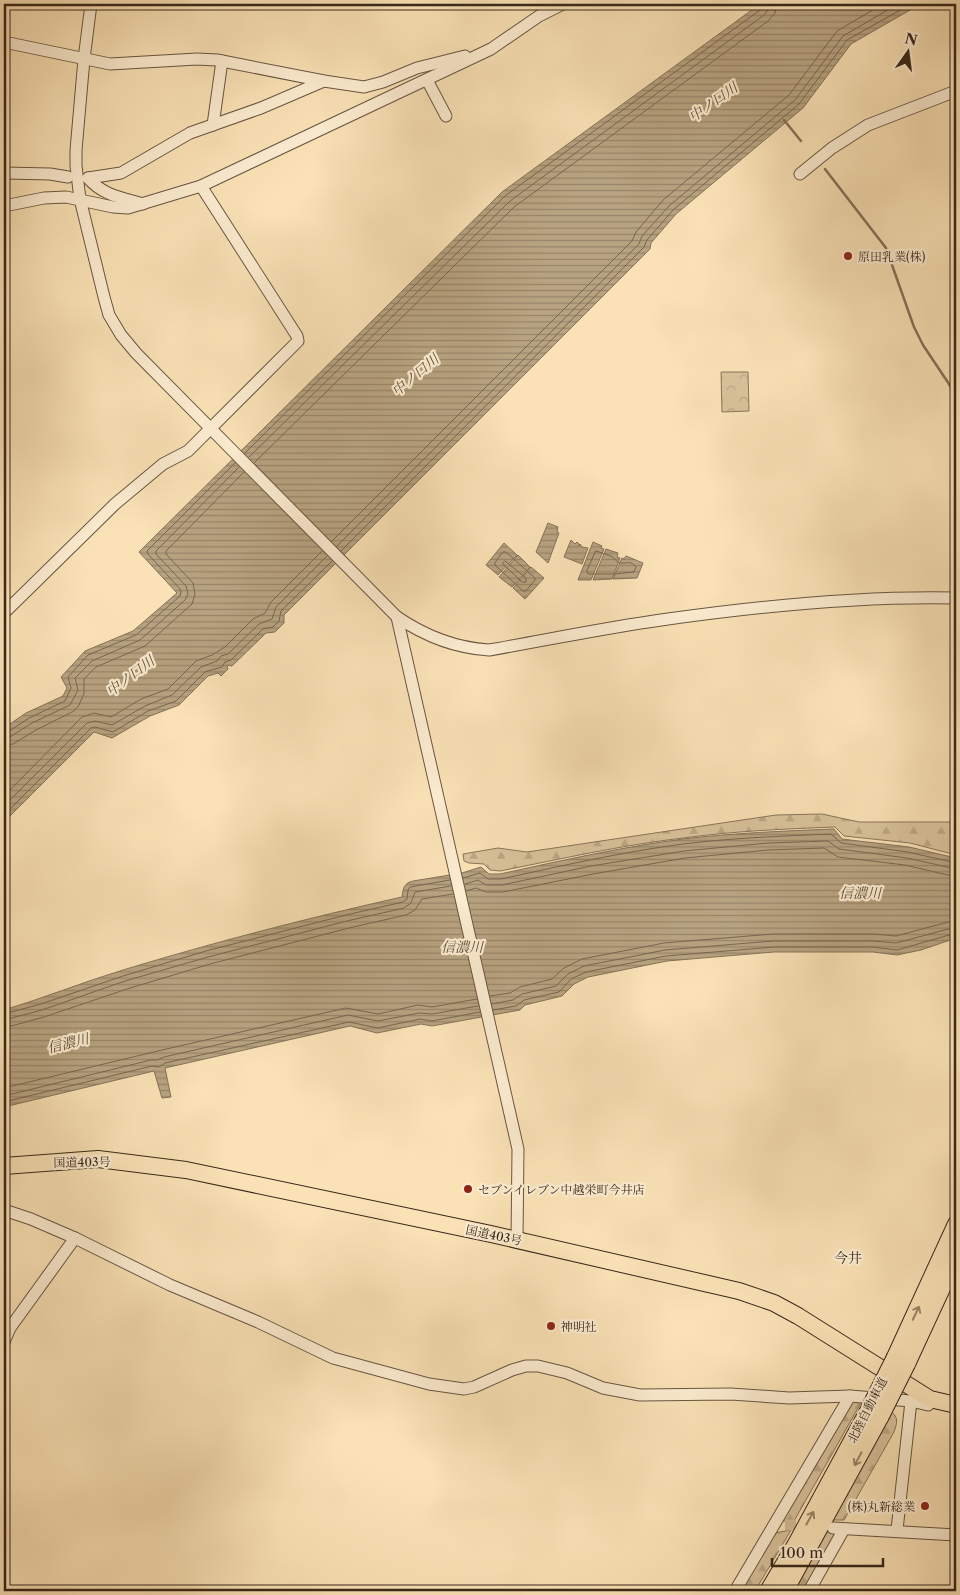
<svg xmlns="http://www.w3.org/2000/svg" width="960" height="1595" viewBox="0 0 960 1595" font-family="'Libre Caslon Text','Noto Serif JP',serif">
  <defs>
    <pattern id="forest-firs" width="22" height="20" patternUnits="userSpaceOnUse" patternTransform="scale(1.25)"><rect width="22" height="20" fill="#d9c29b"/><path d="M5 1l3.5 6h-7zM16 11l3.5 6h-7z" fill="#bba785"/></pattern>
    <pattern id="park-crowns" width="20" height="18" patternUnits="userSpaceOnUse" patternTransform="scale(1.25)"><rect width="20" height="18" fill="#d9c29b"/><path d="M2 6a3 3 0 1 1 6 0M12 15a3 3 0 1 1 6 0" fill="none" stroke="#bba785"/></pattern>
    <pattern id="water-rules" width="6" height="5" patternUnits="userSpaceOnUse" patternTransform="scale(1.25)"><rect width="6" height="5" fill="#b8a381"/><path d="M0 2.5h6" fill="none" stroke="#978569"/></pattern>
  </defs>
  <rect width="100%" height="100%" fill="#fae2b6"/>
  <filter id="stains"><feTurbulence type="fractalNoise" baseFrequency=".004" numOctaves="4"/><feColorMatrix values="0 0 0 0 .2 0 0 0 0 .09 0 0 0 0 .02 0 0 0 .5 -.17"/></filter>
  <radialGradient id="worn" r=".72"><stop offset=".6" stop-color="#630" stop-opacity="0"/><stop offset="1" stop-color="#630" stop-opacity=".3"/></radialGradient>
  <g fill="url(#forest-firs)" stroke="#88755a">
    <path d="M822 814 859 822H956V855L910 843 844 836 835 827C784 829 734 831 683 838 622 845 561 859 500 871L490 870 484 864 469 863 464 861 463 854 498 848 527 852 776 815Z"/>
    <polygon points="853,1400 862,1401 794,1521 783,1521 781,1517"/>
    <path d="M891 1411C899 1418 897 1423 894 1432L844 1520H829Z"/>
    <polygon points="825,1529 830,1533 837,1533 806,1591 790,1591"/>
    <polygon points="791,1530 755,1591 739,1591 774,1533"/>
  </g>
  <polygon fill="url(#park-crowns)" stroke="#88755a" points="748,372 749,411 722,412 721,372"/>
  <g fill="url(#water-rules)" stroke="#857258">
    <polygon points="760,4 929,4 917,6 851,44 803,108 676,214 651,243 650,249 284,615 284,623 275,632 266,633 232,666 227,665 228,669 221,676 218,673 208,676 179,705 150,716 112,738 94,732 4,822 4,728 26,713 63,696 67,688 61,677 85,651 133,631 177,593 139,552 502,192"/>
    <polygon points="548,523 558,527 557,532 559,533 548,563 536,552"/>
    <polygon points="571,540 575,544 577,542 579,544 579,546 580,544 582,547 588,548 582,564 564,557"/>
    <polygon points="593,542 602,546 601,548 604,549 591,580 578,580"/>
    <polygon points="504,543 517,555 498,575 486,565"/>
    <polygon points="606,549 618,553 617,557 620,558 612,579 593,580"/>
    <polygon points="518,555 530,567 512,587 499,577"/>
    <polygon points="626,556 643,563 637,578 613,579 622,558 624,559"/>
    <polygon points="531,567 544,578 525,599 513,588"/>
    <path d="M834 829 842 839 909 847 956 858V938L921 950 897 955 873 952H774L667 961 588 977 574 984 562 996 525 1005 520 1010 432 1026 421 1024 377 1033 350 1026 165 1068 171 1097 162 1098 154 1071 4 1107V1010C44 998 83 982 123 970 215 942 308 918 402 897 403 888 404 883 413 881L462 873 481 867 489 874H500C560 861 621 847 683 839 733 833 784 831 834 829Z"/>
  </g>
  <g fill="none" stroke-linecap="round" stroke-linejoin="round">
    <g stroke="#78664e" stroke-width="1">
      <polyline points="245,453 505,196 760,10 763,4"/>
      <polyline points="249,457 510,201 764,15 768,10 769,4"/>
      <polyline points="254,463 514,207 768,21 775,13 777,4"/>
      <polyline points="332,541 632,241 636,232 663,200 789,95 837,31 883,4"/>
      <polyline points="337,546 639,244 642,236 669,206 795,100 843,36 898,4"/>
      <polyline points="341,551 644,247 647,240 673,210 799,104 847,40 911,4"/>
      <path d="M596 551 611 556 619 563C625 564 632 560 636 567L634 572 614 574H588L587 571Z"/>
      <polygon points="503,552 506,552 535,578 535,580 526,591 523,591 495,565 495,563"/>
      <polygon points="505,561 526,578 526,582 522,582 504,565 503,563"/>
      <polyline points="4,732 8,732 29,718 65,701 71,688 68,677 88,655 136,635 180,596 181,592 180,589 148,554 147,551 235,463"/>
      <polyline points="4,738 10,737 32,723 70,705 78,690 75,678 92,661 140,640 185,600 188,594 186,586 156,554 156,551 239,467"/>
      <polyline points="4,746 13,744 36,730 74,711 79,705 84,693 84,679 96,667 145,646 192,604 195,594 193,583 166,554 166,551 244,472"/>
      <polyline points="4,796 82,717 94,713 111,717 141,699 168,689 196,661 212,655 225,647 253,619 265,613 271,602 322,551"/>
      <polyline points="4,806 87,723 95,721 112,725 145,706 172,695 201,667 217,661 221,656 228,654 259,624 272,619 276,607 327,556"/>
      <polyline points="4,815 91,728 95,727 113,732 148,711 176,701 205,672 222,667 225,662 231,660 263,629 273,627 279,621 281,611 332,561"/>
      <path d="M463 878 480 873 488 879H501C561 866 622 852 683 844 732 838 782 836 831 834L841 843 908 852 956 863"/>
      <polyline points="465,884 478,880 486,885 502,885 591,866 684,851 768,843 828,841 839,849 907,858 956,869"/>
      <polyline points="466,891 476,888 486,892 503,892 593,874 685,858 768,850 824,848 838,857 905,865 956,877"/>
      <polyline points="490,996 510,993 520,987 552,979 564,968 582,959 664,943 773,934 873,934 896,936 956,920"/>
      <polyline points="492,1004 513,1000 522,994 556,986 568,974 584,966 665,950 773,941 873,941 896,943 956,927"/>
      <polyline points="493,1010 516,1006 524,1000 559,992 571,979 586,972 666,956 774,947 873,947 897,950 956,933"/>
      <polyline points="4,1014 41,1004 123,976 206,951 346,915 403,902 407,899 408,890 410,887 450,880"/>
      <polyline points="4,1020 42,1010 125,981 208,957 347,921 404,908 411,903 415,892 451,886"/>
      <polyline points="4,1028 44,1017 127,989 210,964 349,928 406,915 415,910 422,899 453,894"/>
      <polyline points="4,1088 162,1050 346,1008 378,1014 418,1005 432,1007 477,999"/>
      <polyline points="4,1096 151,1060 157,1060 164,1057 348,1015 378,1021 419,1013 432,1014 478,1006"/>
      <polyline points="4,1102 152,1066 159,1067 165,1063 349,1022 378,1028 420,1019 432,1021 480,1012"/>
    </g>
    <g stroke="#857258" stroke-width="2.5">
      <polyline points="784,120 801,141"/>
      <polyline points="825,169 886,248 914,327 923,345 949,384 956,398"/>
    </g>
    <polyline stroke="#d3bd97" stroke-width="11" stroke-dasharray="11 5.5" stroke-linecap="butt" points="785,1525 811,1525"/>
    <g stroke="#685641" stroke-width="13">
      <g id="minor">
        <path d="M91 4 84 59 76 150V166L80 199 104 297 109 315 121 335 136 353 397 617C425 636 456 648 489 650 547 640 604 628 661 620 759 606 858 596 956 598"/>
        <polyline points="4,42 110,64 197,59 217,60 324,81 364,87 383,82 417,68 465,56"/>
        <polyline points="427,80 446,116"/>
        <polyline points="213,125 222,61"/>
        <polyline points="4,173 50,174 68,177"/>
        <polyline points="800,174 832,148 868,125 956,91"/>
        <polyline points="88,178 121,173 190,133 261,108 324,81"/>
        <path d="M88 178C102 195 123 198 143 204"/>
        <polyline points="4,206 44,198 66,197 113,207 128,208 201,186 491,49 539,16 563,4"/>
        <polyline points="4,613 115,504 163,464 188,451 298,341 297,336 201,186"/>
        <polyline points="397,617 518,1149 517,1240"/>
        <polyline points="4,1210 31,1219 75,1238 170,1285 258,1322 333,1358 429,1384 464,1389 474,1387 512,1370 526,1366 538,1366 567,1373 603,1388 640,1395 731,1394 789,1398 850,1396 911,1401 928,1405 934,1400"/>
        <polyline points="4,1342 10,1328 75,1238"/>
        <polyline points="833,1528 956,1535"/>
        <polyline points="897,1530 911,1401"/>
        <polyline points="735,1591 850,1396"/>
        <polyline points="809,1591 844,1529"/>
      </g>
    </g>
    <g stroke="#38281a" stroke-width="18">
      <g id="highway">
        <polyline points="4,1166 98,1159 186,1170 491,1234 739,1291 774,1303 798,1316 930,1399 956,1405"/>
        <polyline points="895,1357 956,1224"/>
        <polyline points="907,1364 956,1258"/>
        <polyline points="768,1591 797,1542 869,1409"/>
        <polyline points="785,1591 881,1416"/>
      </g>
    </g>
    <use href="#minor" stroke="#fcecd0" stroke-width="11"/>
    <use href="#highway" stroke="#fae2b6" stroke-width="16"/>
    <g stroke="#38281a" stroke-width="18" stroke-linecap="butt">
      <g id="highway-bridge">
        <polyline points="869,1409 895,1357"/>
        <polyline points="881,1416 907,1364"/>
      </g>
    </g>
    <use href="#highway-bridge" stroke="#fae2b6" stroke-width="16"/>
  </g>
  <defs><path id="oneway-shaft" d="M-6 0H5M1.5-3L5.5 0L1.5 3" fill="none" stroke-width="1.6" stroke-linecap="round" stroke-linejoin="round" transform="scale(1.25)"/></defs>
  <g stroke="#998568">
    <use href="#oneway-shaft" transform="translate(916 1313) rotate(-65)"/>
    <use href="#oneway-shaft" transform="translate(858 1459) rotate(118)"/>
    <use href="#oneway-shaft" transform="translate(810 1518) rotate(-61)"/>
  </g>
  <g fill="#8f2418" stroke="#fcecd0" stroke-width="2">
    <circle cx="848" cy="256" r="5"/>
    <circle cx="468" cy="1189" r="5"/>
    <circle cx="551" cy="1326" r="5"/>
    <circle cx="925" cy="1506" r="5"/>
  </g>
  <g text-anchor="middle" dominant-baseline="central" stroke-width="4.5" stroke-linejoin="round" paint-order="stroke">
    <g font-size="12" fill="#38281a" stroke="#fcecd0" text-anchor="start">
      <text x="858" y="256">原田乳業(株)</text>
      <text x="478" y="1189">セブンイレブン中越栄町今井店</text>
      <text x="561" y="1326">神明社</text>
      <text x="915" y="1506" text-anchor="end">(株)丸新総業</text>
    </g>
    <g font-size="12" fill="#38281a" stroke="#fcecd0">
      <text transform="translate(82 1162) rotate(-1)">国道403号</text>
      <text transform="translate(494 1235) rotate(12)">国道403号</text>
      <text transform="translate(867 1410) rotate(-63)">北陸自動車道</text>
    </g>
    <g font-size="14" font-style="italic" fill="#5e4d39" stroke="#fcecd0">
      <text transform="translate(713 102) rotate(-35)">中ノ口川</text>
      <text transform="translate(415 375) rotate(-40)">中ノ口川</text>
      <text transform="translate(130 676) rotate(-37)">中ノ口川</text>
      <text x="860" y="893">信濃川</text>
      <text x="462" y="947">信濃川</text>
      <text transform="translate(68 1043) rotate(-14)">信濃川</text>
    </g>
    <g font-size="14" fill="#38281a" stroke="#fcecd0">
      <text x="848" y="1258">今井</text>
    </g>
  </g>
  <rect width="960" height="1595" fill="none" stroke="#fae2b6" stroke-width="20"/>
  <rect x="5" y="5" width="950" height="1585" fill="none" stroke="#38281a" stroke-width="2.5"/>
  <rect x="10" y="10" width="940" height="1575" fill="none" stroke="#38281a"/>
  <g transform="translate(908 52) rotate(14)" stroke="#fcecd0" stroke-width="4" paint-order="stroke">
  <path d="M0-4L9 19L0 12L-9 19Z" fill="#38281a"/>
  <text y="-8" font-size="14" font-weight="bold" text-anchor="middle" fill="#38281a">N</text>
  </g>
  <path d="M772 1558v8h111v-8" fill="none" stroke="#38281a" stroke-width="2.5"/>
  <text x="780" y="1558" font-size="15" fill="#38281a" stroke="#fcecd0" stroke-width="4" paint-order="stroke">100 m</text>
  <rect width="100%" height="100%" filter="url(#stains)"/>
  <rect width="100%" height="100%" fill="url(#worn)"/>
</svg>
